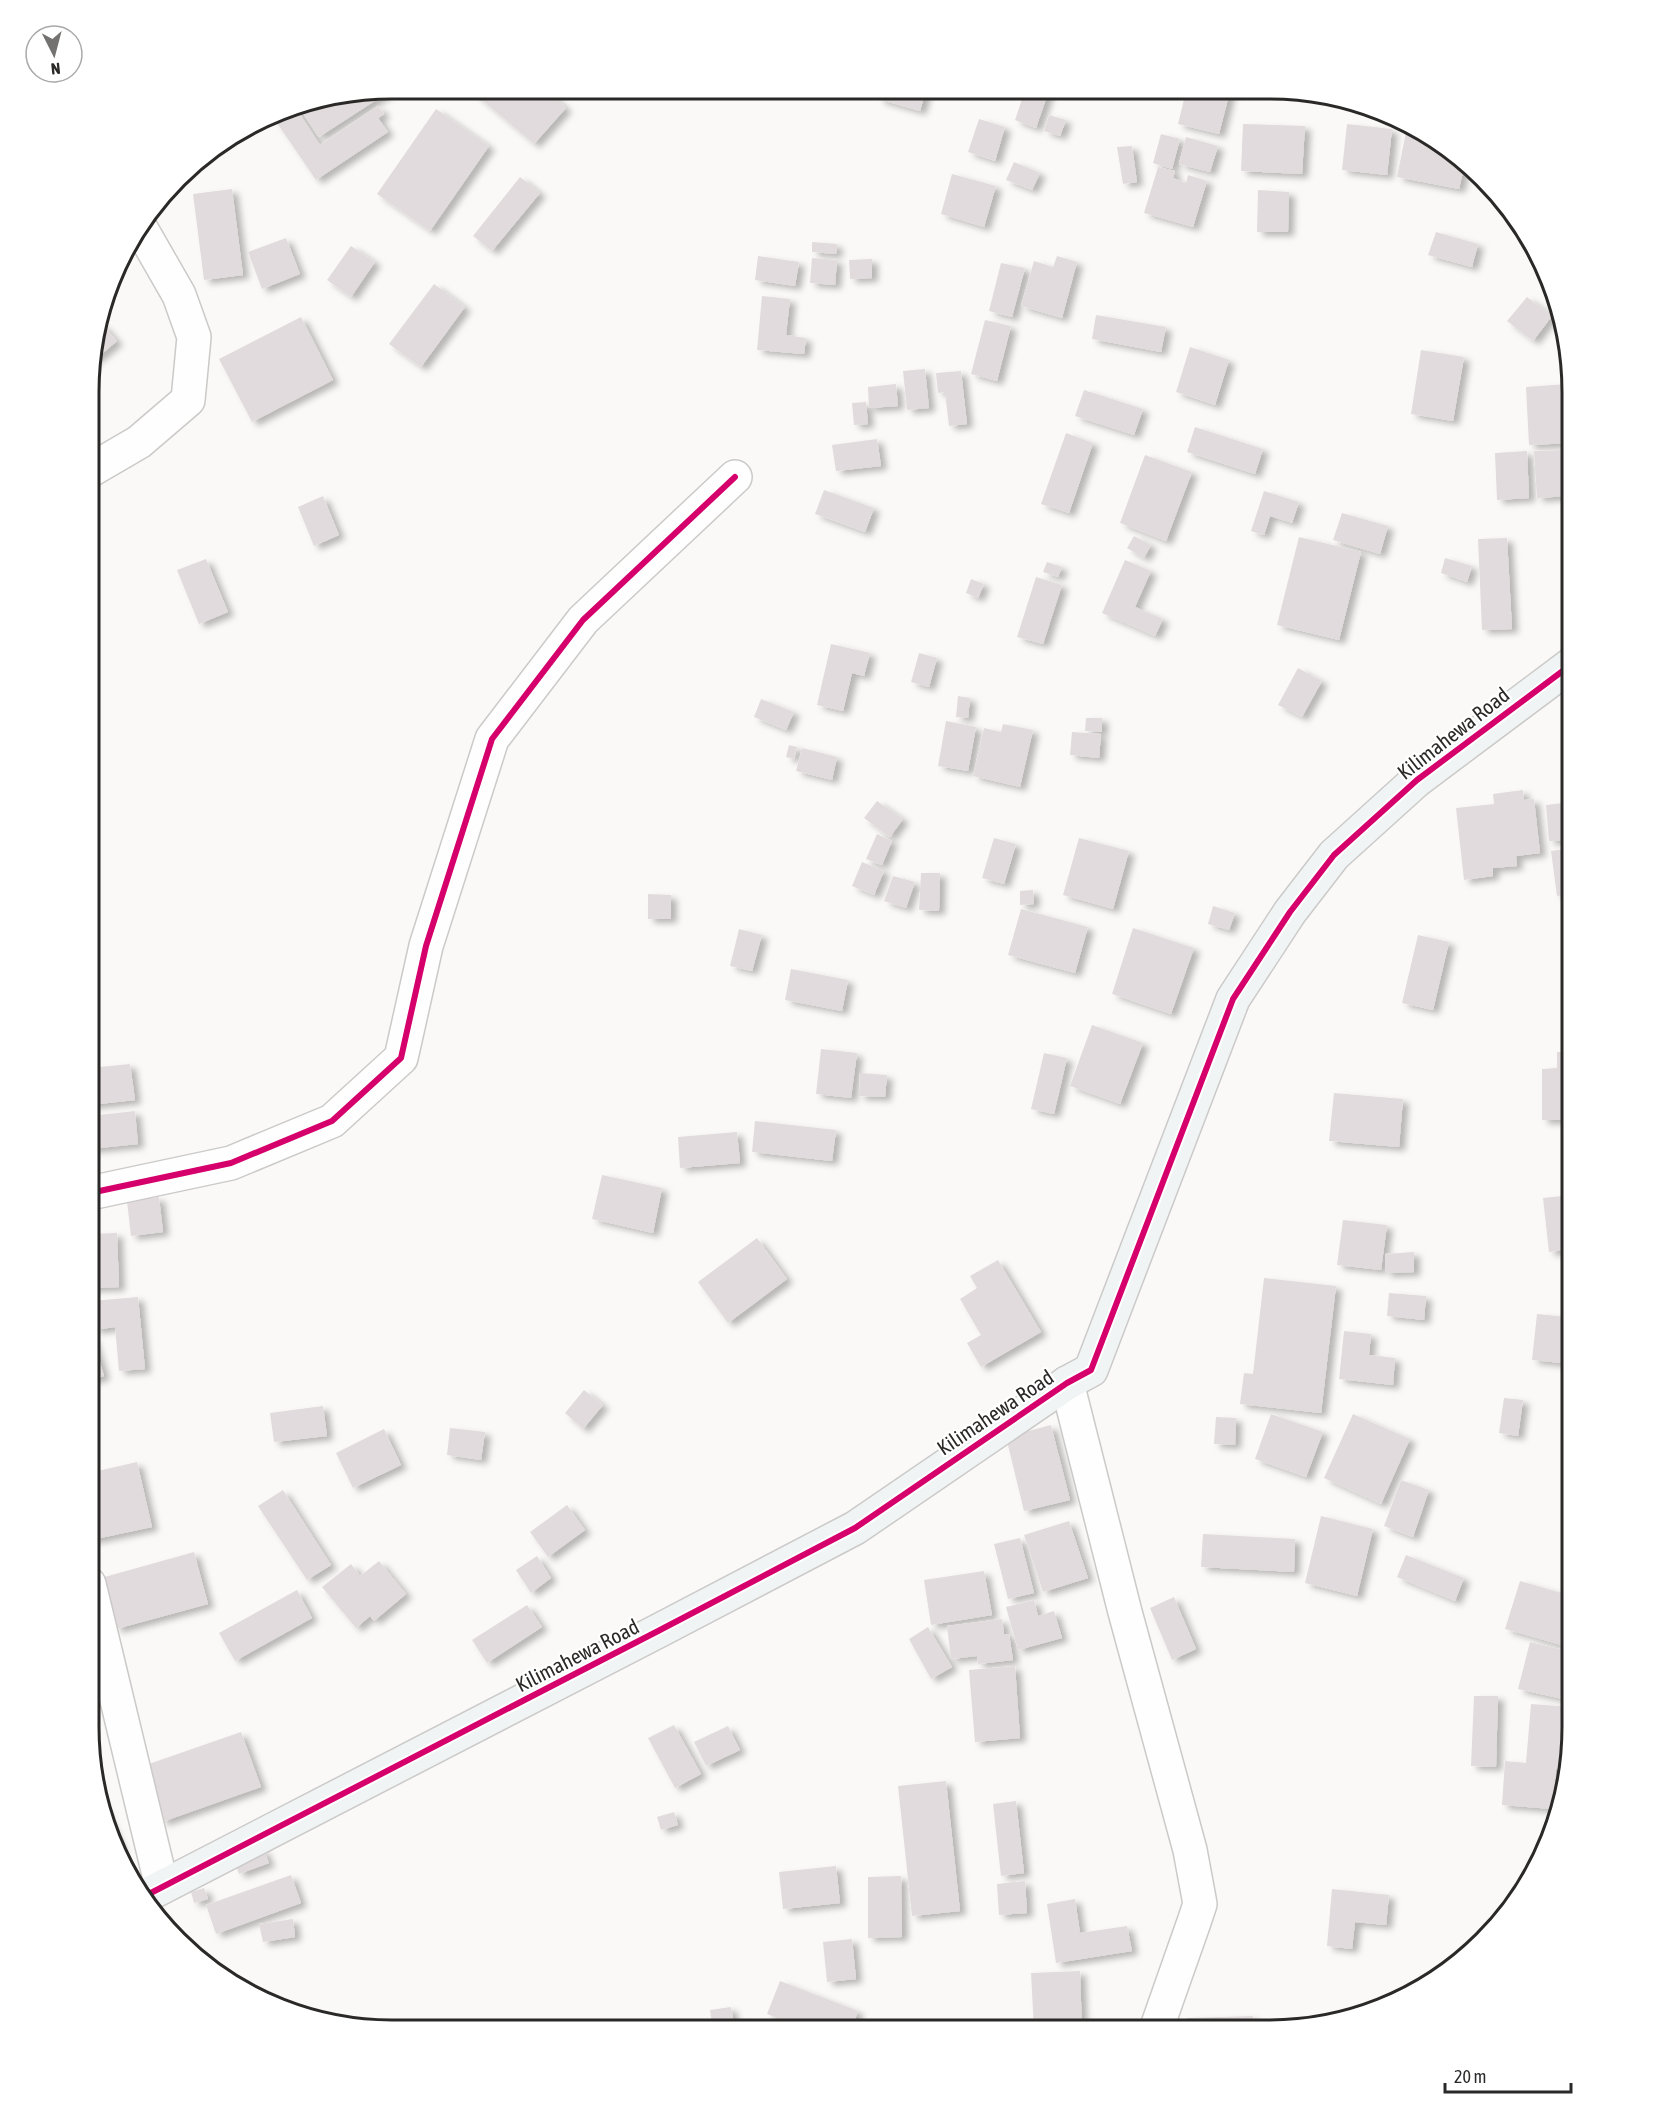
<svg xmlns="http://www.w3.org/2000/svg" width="1661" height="2119" viewBox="0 0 1661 2119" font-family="'Asap Condensed',sans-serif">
  <defs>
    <filter id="shadow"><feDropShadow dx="6" dy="4" stdDeviation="3" flood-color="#0004"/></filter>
  </defs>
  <rect width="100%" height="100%" fill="#fbf9f7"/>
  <g fill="#e1dbdd" filter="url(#shadow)">
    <polygon points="392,88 393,89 319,137 297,104"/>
    <polygon points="469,89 544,89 566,108 534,144"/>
    <polygon points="881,90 926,90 920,111 878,99"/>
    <polygon points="1025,90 1049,90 1036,128 1015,120"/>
    <polygon points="1186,91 1230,91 1219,134 1178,124"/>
    <polygon points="294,105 320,145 378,106 384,114 378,118 388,132 316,180 273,117"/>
    <polygon points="436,109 489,146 430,231 377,194"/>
    <polygon points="1049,115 1066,120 1060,136 1044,131"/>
    <polygon points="979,119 1005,127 995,161 968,152"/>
    <polygon points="1243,124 1305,126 1302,174 1241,171"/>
    <polygon points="1347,124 1392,129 1387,175 1342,170"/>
    <polygon points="1407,127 1417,129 1438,140 1465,163 1459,189 1397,177"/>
    <polygon points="1161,134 1180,139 1172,169 1153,163"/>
    <polygon points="1186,137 1218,146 1210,172 1179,164"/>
    <polygon points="1132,146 1137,182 1123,184 1117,147"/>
    <polygon points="1014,162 1040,173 1032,190 1006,180"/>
    <polygon points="1158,167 1175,171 1173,178 1186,183 1188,175 1207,181 1193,227 1144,213"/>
    <polygon points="952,174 996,186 984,227 941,214"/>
    <polygon points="520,177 540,193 492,251 473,236"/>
    <polygon points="232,189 243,275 204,280 193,194"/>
    <polygon points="1258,190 1289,192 1288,232 1257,232"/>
    <polygon points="1436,232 1478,244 1472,267 1428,255"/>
    <polygon points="286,238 300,274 262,289 248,252"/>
    <polygon points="812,242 837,244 836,254 812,252"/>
    <polygon points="351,246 375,262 351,297 327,280"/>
    <polygon points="758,256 799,262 795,286 755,280"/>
    <polygon points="1057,256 1077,262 1062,318 1021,306 1034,261 1053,267"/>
    <polygon points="812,258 837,260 835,285 810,283"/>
    <polygon points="872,259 872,278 850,279 849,260"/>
    <polygon points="1001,263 1025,268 1012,317 989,311"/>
    <polygon points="434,284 465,307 421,367 389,344"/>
    <polygon points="762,296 790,299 786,335 806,338 804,354 757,350"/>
    <polygon points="1527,297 1552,316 1533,341 1507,321"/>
    <polygon points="1096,315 1166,327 1161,352 1092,339"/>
    <polygon points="301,317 333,380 252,422 219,359"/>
    <polygon points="985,320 1011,326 997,381 971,374"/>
    <polygon points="101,323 117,341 91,363 91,352"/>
    <polygon points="1190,347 1229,360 1215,405 1176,392"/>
    <polygon points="1421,350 1464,357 1453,421 1411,414"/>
    <polygon points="925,369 929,408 907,410 903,371"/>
    <polygon points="961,371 967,424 949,426 945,392 938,393 936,373"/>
    <polygon points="896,384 898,406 869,408 868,387"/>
    <polygon points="1567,384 1568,405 1572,405 1572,443 1529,445 1526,387"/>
    <polygon points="1084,390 1143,409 1134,435 1075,416"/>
    <polygon points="866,402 868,424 854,425 852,403"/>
    <polygon points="1195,427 1263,449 1255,474 1187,452"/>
    <polygon points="1066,433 1093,443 1069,513 1041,504"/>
    <polygon points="877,439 881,466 836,471 832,445"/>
    <polygon points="1567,450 1569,496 1537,498 1534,451"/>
    <polygon points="1527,451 1529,498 1497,500 1495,453"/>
    <polygon points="1145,455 1192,472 1166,541 1120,523"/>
    <polygon points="824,490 874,508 865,532 815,514"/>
    <polygon points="1264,491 1299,502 1292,523 1270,516 1264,535 1251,531"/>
    <polygon points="323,496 339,535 314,546 298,507"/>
    <polygon points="1342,513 1388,526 1380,554 1333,540"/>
    <polygon points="1134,536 1151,545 1144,558 1127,548"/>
    <polygon points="1299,537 1361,552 1339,640 1277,625"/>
    <polygon points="1507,538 1512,629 1482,630 1478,539"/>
    <polygon points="1445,558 1472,566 1467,582 1441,573"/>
    <polygon points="206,559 228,612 199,624 177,570"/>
    <polygon points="1125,560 1151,571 1135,607 1163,619 1155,636 1102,613"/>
    <polygon points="1047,562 1062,567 1058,577 1043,572"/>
    <polygon points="1036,577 1062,585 1043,644 1017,637"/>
    <polygon points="971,579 984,584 978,598 966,593"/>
    <polygon points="831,644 870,653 864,676 852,673 843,711 817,705"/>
    <polygon points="919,653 937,658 929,687 911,682"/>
    <polygon points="1298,668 1322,681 1302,717 1278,705"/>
    <polygon points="958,696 970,698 968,718 956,717"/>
    <polygon points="761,699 794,712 786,730 754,717"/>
    <polygon points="1086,718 1102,718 1102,732 1085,731"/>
    <polygon points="946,721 976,727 968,771 938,766"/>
    <polygon points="1003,724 1033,730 1020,787 973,776 984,728 1001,732"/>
    <polygon points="1072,732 1101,734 1099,758 1070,755"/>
    <polygon points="789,745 797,747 794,759 786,757"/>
    <polygon points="802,748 837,757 832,780 796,771"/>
    <polygon points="1523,790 1524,800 1534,799 1540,853 1516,856 1517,866 1493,868 1493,876 1464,880 1456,808 1494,804 1493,794"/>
    <polygon points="877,801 903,819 890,837 864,818"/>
    <polygon points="1572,802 1572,840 1549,841 1546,805"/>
    <polygon points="877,834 892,841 882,865 866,859"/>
    <polygon points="994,838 1016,844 1004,884 982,878"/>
    <polygon points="1079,838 1129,851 1113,909 1063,895"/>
    <polygon points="1572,848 1572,894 1557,896 1551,851"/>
    <polygon points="862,862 884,871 874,895 852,886"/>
    <polygon points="921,873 940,873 939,911 919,910"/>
    <polygon points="893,876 915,882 906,908 884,901"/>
    <polygon points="1033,890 1034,904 1020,905 1020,891"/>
    <polygon points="648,894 671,895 671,919 648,919"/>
    <polygon points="1213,906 1235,913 1229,930 1208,924"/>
    <polygon points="1021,909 1088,927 1075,973 1008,955"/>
    <polygon points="1133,928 1194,948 1171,1014 1112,994"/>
    <polygon points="739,929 762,935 752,971 730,966"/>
    <polygon points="1418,935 1449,942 1433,1010 1402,1003"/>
    <polygon points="791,969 848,980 842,1011 785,1000"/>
    <polygon points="1092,1025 1143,1043 1120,1104 1070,1086"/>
    <polygon points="821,1049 857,1053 851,1098 816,1094"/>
    <polygon points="1557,1052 1572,1052 1572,1120 1542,1120 1542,1069 1557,1068"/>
    <polygon points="1044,1053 1067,1058 1054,1114 1031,1109"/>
    <polygon points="130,1064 135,1100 90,1105 90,1068"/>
    <polygon points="860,1073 887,1075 885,1097 859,1096"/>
    <polygon points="1334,1093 1403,1099 1399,1147 1329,1141"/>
    <polygon points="135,1111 138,1144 90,1149 90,1116"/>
    <polygon points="755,1121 836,1130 832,1161 752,1152"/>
    <polygon points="737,1132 740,1163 680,1168 678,1137"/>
    <polygon points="602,1175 662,1188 653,1233 592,1219"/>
    <polygon points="1572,1195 1572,1249 1549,1252 1543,1198"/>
    <polygon points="159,1197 163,1232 131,1236 127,1201"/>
    <polygon points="1343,1220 1387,1225 1381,1270 1337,1265"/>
    <polygon points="117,1233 119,1287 89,1288 89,1234"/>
    <polygon points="757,1238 787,1279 728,1323 698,1282"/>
    <polygon points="1414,1252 1414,1272 1385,1273 1385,1254"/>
    <polygon points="998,1260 1041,1332 981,1367 967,1343 981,1335 960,1299 977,1288 970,1276"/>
    <polygon points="1264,1278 1336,1286 1321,1413 1240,1404 1244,1373 1253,1374"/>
    <polygon points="1389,1293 1426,1296 1424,1320 1387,1316"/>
    <polygon points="138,1297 145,1369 119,1371 115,1327 94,1330 92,1301"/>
    <polygon points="1537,1314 1567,1317 1562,1363 1532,1360"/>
    <polygon points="1344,1331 1371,1334 1369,1355 1395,1358 1393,1385 1339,1379"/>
    <polygon points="92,1336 104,1376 89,1381 89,1337"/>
    <polygon points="584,1390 603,1405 583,1429 565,1413"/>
    <polygon points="1504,1398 1523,1400 1518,1436 1499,1433"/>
    <polygon points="323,1406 327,1436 274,1442 270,1413"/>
    <polygon points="1271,1414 1323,1432 1306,1477 1255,1459"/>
    <polygon points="1353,1414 1410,1439 1381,1504 1324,1478"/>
    <polygon points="1216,1417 1236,1418 1235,1445 1214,1444"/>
    <polygon points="1051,1425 1070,1500 1024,1511 1006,1437"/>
    <polygon points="450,1428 485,1432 481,1460 447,1455"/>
    <polygon points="384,1429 401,1465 353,1488 336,1453"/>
    <polygon points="137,1462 152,1527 91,1540 89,1529 89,1473"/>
    <polygon points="1401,1480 1429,1490 1413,1537 1384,1526"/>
    <polygon points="283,1490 331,1565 307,1580 258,1506"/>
    <polygon points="567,1505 585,1530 548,1557 530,1532"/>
    <polygon points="1321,1516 1373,1529 1357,1596 1305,1583"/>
    <polygon points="1069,1521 1088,1578 1043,1592 1024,1535"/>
    <polygon points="1203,1534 1295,1539 1294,1572 1201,1567"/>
    <polygon points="1020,1538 1034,1593 1008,1599 994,1544"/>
    <polygon points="194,1552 208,1604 116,1629 101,1578"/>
    <polygon points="1406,1555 1464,1578 1455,1601 1397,1577"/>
    <polygon points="537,1556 551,1578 531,1593 516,1570"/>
    <polygon points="379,1561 406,1594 374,1621 370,1616 356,1628 322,1587 351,1564 360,1576"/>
    <polygon points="984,1571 992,1615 931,1625 924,1580"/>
    <polygon points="1520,1581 1572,1596 1572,1648 1505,1629"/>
    <polygon points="297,1590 312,1618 235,1661 219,1633"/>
    <polygon points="1174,1597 1196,1649 1172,1660 1150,1608"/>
    <polygon points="1034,1600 1038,1616 1054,1611 1062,1638 1018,1650 1006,1607"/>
    <polygon points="527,1605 542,1627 487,1663 472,1640"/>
    <polygon points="1002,1619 1004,1634 1009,1634 1013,1660 978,1664 977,1656 951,1659 947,1626"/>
    <polygon points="928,1627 952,1667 931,1679 909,1639"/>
    <polygon points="1530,1642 1572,1652 1572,1660 1563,1699 1518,1689"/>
    <polygon points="1015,1666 1020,1738 975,1742 969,1670"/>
    <polygon points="1474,1696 1498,1696 1496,1767 1471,1766"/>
    <polygon points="1531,1704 1572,1707 1572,1747 1567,1770 1556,1769 1552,1809 1502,1805 1505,1761 1526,1763"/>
    <polygon points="674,1725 701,1774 675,1788 648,1738"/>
    <polygon points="728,1726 740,1750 706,1766 694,1742"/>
    <polygon points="241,1732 261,1787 162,1822 143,1766"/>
    <polygon points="946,1781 960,1911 912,1916 898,1786"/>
    <polygon points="98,1797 121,1848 117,1850 99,1806"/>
    <polygon points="1016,1801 1024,1873 1001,1876 993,1804"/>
    <polygon points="674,1812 678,1825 661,1830 657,1817"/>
    <polygon points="263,1849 269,1863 239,1874 234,1859"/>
    <polygon points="836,1866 840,1903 783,1909 779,1872"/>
    <polygon points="291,1875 301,1903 216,1934 206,1905"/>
    <polygon points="901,1876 902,1937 868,1938 868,1877"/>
    <polygon points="1025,1881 1027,1913 999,1915 997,1884"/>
    <polygon points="204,1888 208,1899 194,1903 191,1892"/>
    <polygon points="1332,1889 1389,1895 1386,1925 1355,1922 1352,1949 1327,1946"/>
    <polygon points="1075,1899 1080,1933 1127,1926 1132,1951 1056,1963 1047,1904"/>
    <polygon points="293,1919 295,1937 263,1942 259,1924"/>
    <polygon points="852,1939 856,1979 827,1982 823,1942"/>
    <polygon points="1080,1971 1082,2030 1034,2030 1031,1973"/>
    <polygon points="780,1981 858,2011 851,2030 807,2030 767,2014"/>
    <polygon points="731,2007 735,2030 713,2030 710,2010"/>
    <polygon points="1253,2016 1254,2030 1187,2030 1187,2018"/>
  </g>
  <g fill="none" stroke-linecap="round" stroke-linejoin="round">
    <g stroke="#cbcac8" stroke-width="36">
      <g id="street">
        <polyline points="91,470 139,442 188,400 194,337 179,295 140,227"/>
        <polyline points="90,1193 231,1163 332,1121 401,1058 426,946 492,739 583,620 735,477"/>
        <polyline points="1067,1383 1125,1612 1190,1850 1200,1904 1194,1922 1156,2030"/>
        <polyline points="89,1584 162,1887"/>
      </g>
    </g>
    <g stroke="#cbcac8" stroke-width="36">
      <polyline id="secondary" points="143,1897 660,1630 855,1528 1067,1383 1091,1370 1233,999 1290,912 1334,855 1417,780 1572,664"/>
    </g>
    <use href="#street" stroke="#fefefe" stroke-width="33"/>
    <use href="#secondary" stroke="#f0f4f5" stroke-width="33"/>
    <g stroke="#fff" stroke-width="10">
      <g id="cycleway">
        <polyline points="90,1193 231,1163 332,1121 401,1058 426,946 492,739 583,620 735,477"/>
        <polyline points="143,1897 660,1630 855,1528 1067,1383 1091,1370 1233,999 1290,912 1334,855 1417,780 1572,664"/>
      </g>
    </g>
    <use href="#cycleway" stroke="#d6006c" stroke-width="6"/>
  </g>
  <g text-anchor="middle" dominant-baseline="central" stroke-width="4.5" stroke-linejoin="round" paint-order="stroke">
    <g font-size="21" fill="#2b2928" stroke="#fff">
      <text transform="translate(1453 733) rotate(-38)">Kilimahewa Road</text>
      <text transform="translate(995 1412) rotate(-34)">Kilimahewa Road</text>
      <text transform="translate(577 1655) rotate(-27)">Kilimahewa Road</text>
    </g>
  </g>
  <path d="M0 0H1661V2119H0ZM392 99H1269A293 293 0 0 1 1562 392V1727A293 293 0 0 1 1269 2020H392A293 293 0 0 1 99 1727V392A293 293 0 0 1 392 99Z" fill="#fff" fill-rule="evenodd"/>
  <path fill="none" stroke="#2b2928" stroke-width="3" d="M392 99H1269A293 293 0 0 1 1562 392V1727A293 293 0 0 1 1269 2020H392A293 293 0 0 1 99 1727V392A293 293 0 0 1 392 99Z"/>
  <g transform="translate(54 54) rotate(174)"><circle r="28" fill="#ffffff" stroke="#aaa9a9" stroke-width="1.5"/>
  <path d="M0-4.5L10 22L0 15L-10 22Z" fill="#747270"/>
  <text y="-9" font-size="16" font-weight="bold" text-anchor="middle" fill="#2b2928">N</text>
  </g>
  <path d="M1445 2083v9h126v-9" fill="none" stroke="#2b2928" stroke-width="3"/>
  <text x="1454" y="2083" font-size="18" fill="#2b2928" stroke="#ffffff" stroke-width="4.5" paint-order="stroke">20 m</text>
</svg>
